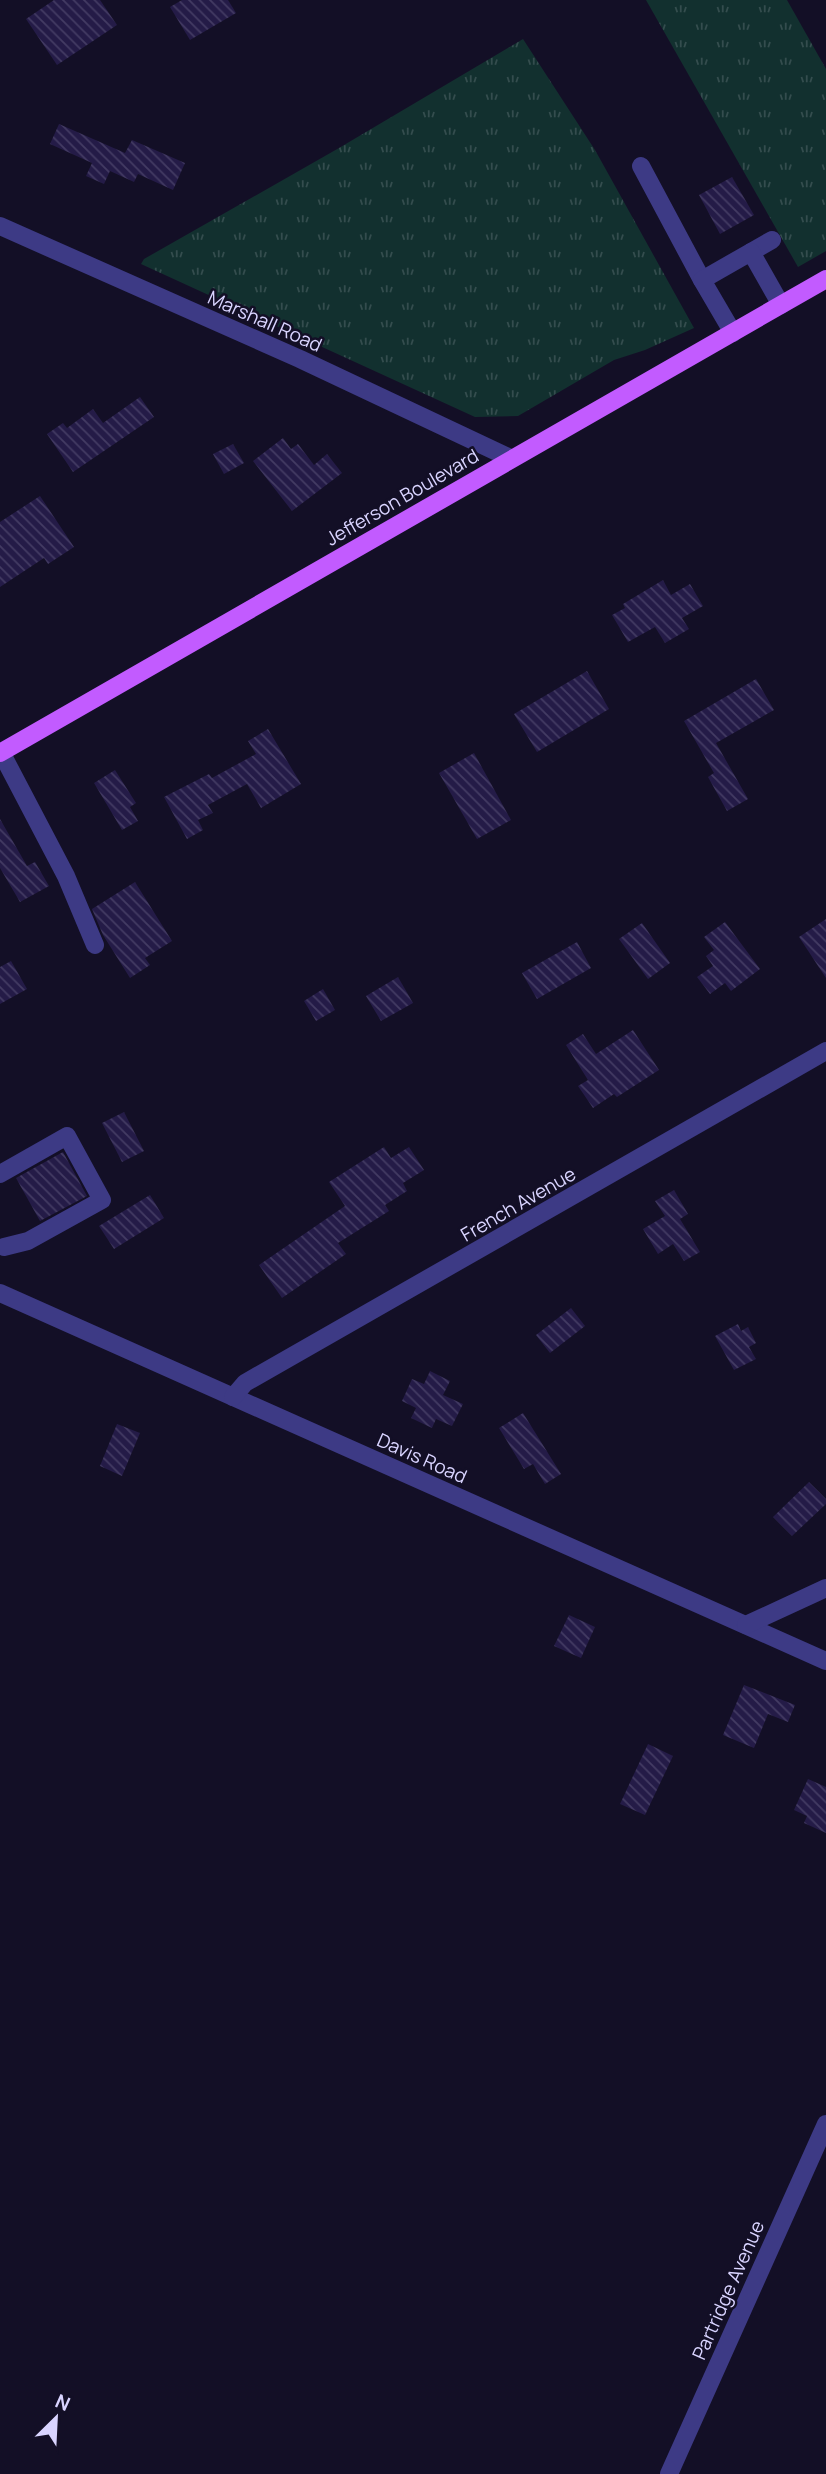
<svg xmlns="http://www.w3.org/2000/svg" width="826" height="2474" viewBox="0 0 826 2474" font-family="Manrope,sans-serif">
  <defs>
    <pattern id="grass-tufts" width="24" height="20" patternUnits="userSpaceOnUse" patternTransform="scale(1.75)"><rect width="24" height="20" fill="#12302f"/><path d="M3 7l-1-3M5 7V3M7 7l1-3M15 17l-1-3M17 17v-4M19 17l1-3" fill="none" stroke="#344d4e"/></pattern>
    <pattern id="building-back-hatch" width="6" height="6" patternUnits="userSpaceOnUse" patternTransform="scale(1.75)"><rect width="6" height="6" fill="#241b47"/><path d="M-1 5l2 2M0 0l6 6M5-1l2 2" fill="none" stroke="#433b63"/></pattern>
  </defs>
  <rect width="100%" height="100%" fill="#130f26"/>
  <g fill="url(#grass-tufts)">
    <polygon points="646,0 787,0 826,69 826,251 798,267"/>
    <polygon points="523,39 595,150 694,328 645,350 614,360 518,416 475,417 141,264 144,259 339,148"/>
  </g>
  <g fill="url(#building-back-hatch)">
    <polygon points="54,0 100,0 117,25 57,65 26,19"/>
    <polygon points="182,0 228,0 236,13 190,40 170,7"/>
    <polygon points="59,124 125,153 132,140 185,163 173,190 138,174 134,182 110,171 104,184 86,176 92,163 50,144"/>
    <polygon points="732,177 754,215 720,234 699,195"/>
    <polygon points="140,397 154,417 73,472 47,434 63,423 67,428 93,409 103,423"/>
    <polygon points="283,438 291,449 298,444 314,465 327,454 342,473 292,511 253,461"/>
    <polygon points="233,444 244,463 224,474 213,454"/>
    <polygon points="40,496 74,547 48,564 44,558 0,587 0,522"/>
    <polygon points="663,580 671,595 690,584 703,606 682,618 689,629 665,643 655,627 628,642 612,615 625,608 623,604"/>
    <polygon points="587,671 609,709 537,752 514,714"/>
    <polygon points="756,679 774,710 716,743 748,799 727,811 708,777 714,773 684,721"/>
    <polygon points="268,729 301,784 261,808 247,784 208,805 213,813 198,820 203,830 187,839 164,797 209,774 212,778 256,754 248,741"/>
    <polygon points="474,753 511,820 477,839 439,773"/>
    <polygon points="115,770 136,803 130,807 138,821 122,830 94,783"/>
    <polygon points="0,819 27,866 35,862 49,886 20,902 0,868"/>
    <polygon points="135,882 172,941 145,958 150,965 130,978 103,935 92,909"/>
    <polygon points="826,919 826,978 799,937"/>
    <polygon points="725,922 760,969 731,991 725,983 710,994 697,977 713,966 706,956 714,950 704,937"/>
    <polygon points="642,923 670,963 648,979 619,939"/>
    <polygon points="577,942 591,968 537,999 522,973"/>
    <polygon points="11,961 27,989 0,1004 0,967"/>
    <polygon points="398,977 413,1003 381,1021 366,996"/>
    <polygon points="323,989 335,1010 316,1021 304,1001"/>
    <polygon points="633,1030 659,1070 617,1097 614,1094 593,1108 578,1086 588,1080 566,1045 583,1034 596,1054"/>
    <polygon points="124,1112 144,1151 122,1162 102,1123"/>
    <polygon points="384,1147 391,1158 409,1147 424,1170 403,1183 407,1191 385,1205 389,1211 338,1243 346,1254 282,1298 259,1265 345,1206 329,1182"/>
    <polygon points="63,1152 87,1196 40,1221 16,1178"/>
    <polygon points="674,1190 688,1214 680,1219 700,1252 684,1261 673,1244 658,1254 643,1229 665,1216 655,1201"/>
    <polygon points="150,1195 164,1218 114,1249 99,1226"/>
    <polygon points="571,1308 585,1326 550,1353 536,1335"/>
    <polygon points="738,1324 741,1331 748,1327 756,1343 749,1347 756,1359 734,1370 715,1336"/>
    <polygon points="430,1371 450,1381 443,1395 463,1404 452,1426 436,1419 432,1428 411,1418 416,1408 402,1401 412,1379 424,1384"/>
    <polygon points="523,1413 561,1474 545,1484 533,1464 524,1469 499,1428"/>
    <polygon points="117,1424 140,1433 122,1476 100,1466"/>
    <polygon points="809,1482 826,1499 826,1504 792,1536 773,1517"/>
    <polygon points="569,1615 595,1627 581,1658 554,1646"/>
    <polygon points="744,1685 795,1705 788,1722 768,1714 754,1748 723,1735"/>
    <polygon points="648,1744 673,1756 645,1815 620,1804"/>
    <polygon points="808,1779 826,1787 826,1833 804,1823 807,1816 794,1810"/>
  </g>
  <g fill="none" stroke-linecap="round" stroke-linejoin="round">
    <g stroke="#3d3a85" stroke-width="18">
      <polyline points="641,166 702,280"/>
      <polyline points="0,226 300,359 510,458"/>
      <polyline points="751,252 772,240"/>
      <polyline points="733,333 702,280 751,252 781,305"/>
      <polyline points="1,752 66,876 95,945"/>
      <polyline points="0,1174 67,1136 102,1200 28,1241 4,1247"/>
      <polyline points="0,1293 826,1661"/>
      <polyline points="233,1397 245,1383 826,1051"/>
      <polyline points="746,1625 826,1588"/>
      <polyline points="669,2474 826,2124"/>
    </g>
    <polyline stroke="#c25bff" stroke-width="18" points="0,753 826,279"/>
  </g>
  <g text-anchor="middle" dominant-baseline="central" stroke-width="5" stroke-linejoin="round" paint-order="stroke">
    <g font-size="19" fill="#d9d4ff" stroke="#130f26">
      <text transform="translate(265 321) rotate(24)">Marshall Road</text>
      <text transform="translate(402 497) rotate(-30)">Jefferson Boulevard</text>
      <text transform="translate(518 1204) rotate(-30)">French Avenue</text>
      <text transform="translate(422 1458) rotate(24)">Davis Road</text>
      <text transform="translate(728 2290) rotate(-66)">Partridge Avenue</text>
    </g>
  </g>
  <g transform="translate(56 2418) rotate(24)" stroke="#130f26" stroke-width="5" paint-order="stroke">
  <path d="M0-5L12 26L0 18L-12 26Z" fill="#d9d4ff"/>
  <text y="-10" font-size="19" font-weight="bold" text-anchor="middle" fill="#d9d4ff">N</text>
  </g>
</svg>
